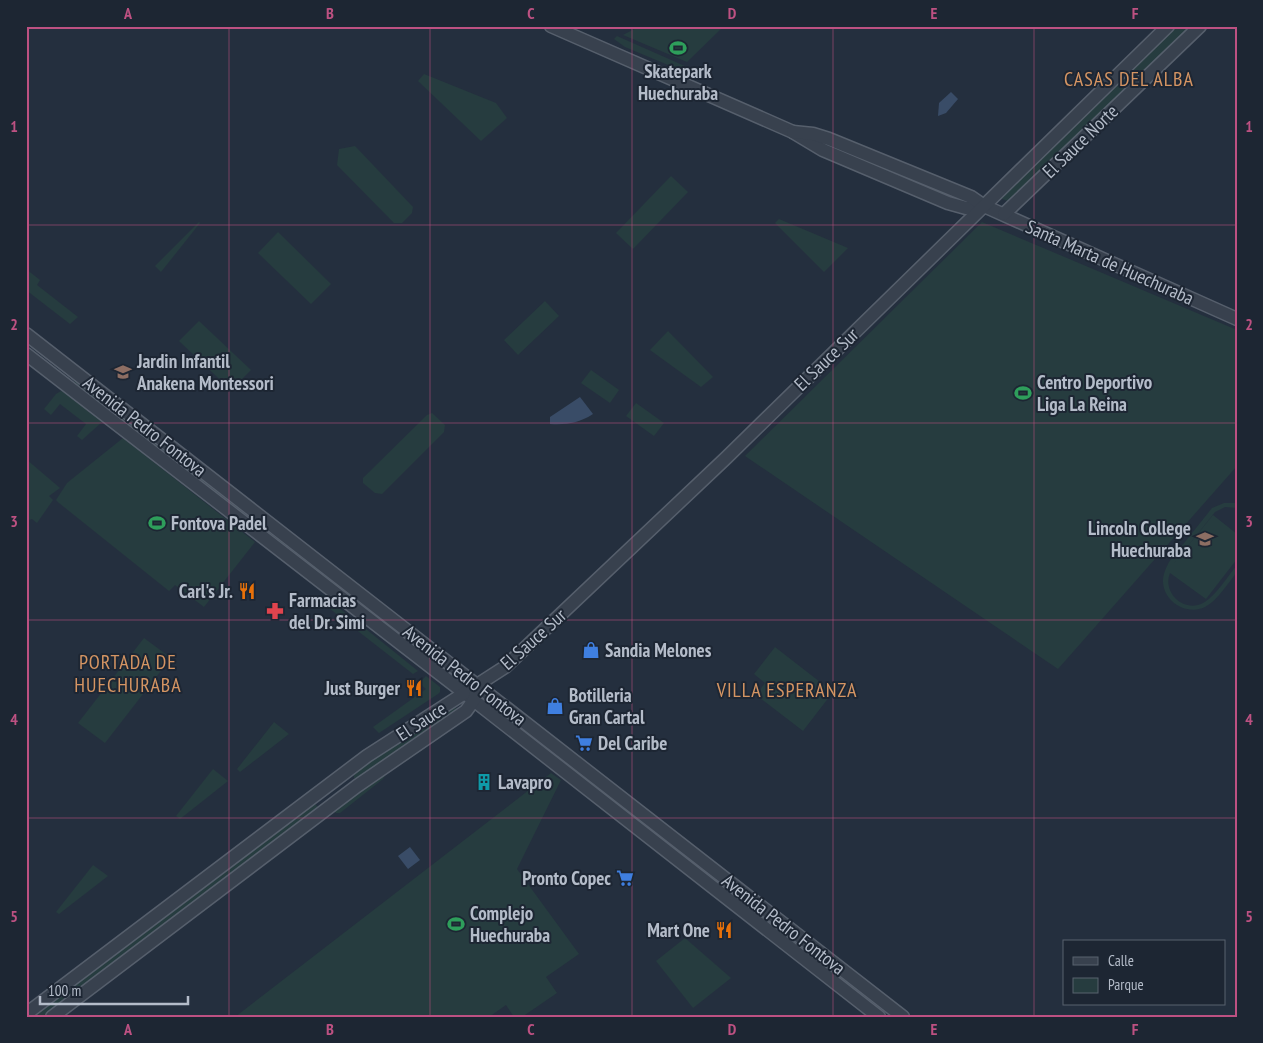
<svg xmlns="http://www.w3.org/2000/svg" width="1263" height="1043" viewBox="0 0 1263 1043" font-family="'PT Sans Narrow',sans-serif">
  <rect width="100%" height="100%" fill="#242f3e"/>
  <g fill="#263c3f">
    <polygon points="640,26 724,26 687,62 623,35"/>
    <polygon points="1170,26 1197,26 1012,203 993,195"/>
    <polygon points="617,36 687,67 685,70 680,70 625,47 614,39"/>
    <polygon points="424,74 496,103 507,118 481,141 418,81"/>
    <polygon points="355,146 413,207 412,213 402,223 394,223 337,165 339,149"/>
    <polygon points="671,176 688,192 633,249 616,233"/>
    <polygon points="779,219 848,248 824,272 775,223"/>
    <polygon points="199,222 200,223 161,272 155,266"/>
    <polygon points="982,222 1237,330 1237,466 1058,669 745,456"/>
    <polygon points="278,232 331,284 311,304 258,253"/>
    <polygon points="26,269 40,280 37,285 78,317 70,324 26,290"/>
    <polygon points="545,301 559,316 518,355 504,340"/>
    <polygon points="199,321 251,370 231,390 179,341"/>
    <polygon points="668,331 713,377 701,387 650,350"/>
    <polygon points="591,370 619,390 610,403 581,383"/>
    <polygon points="74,381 95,393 417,643 414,647 150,441 72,383"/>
    <polygon points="61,391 65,393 102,422 82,440 77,436 86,424 60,404 51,415 44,409 56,394"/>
    <polygon points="636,403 664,423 654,436 626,416"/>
    <polygon points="432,413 445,425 444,432 382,494 375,493 363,483 363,478 427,415"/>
    <polygon points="123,438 255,542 204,607 175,585 169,591 59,503 56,500 67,483"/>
    <polygon points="26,459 60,488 49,496 53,500 37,523 32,519 26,521"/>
    <path d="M1224 503H1237V508L1225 507 1215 512 1171 567 1213 515 1237 534V559L1206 599 1170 573C1162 593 1184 613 1203 603 1215 597 1228 576 1237 565V572C1228 583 1218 600 1205 607 1186 616 1163 601 1163 581 1163 574 1166 568 1169 562L1208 513 1212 508Z"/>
    <polygon points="322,595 348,615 348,617 343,619 320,601 319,599"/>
    <polygon points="356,621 418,671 413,674 354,628"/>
    <polygon points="144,638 171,658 105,743 78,723"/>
    <polygon points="775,647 833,692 803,731 756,695 765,683 754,674"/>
    <polygon points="426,676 440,687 440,692 438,694 379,733 373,727 426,689 419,683"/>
    <polygon points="454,706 457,709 455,713 357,778 354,778 354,772"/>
    <polygon points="274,722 289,734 240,772 237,769"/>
    <polygon points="213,769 228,781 180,819 176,816"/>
    <polygon points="383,773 385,776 383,779 340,813 336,813 333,810"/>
    <polygon points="551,773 561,780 517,869 579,954 546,977 557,993 522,1017 514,1017 506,1005 489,1017 235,1017"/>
    <polygon points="314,803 317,806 318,810 43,1017 32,1017"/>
    <polygon points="93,865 108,876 59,914 56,912"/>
    <polygon points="685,938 731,978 693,1008 656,961"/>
  </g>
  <g fill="#394c67">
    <polygon points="951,92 958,99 946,113 938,116 939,103"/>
    <path d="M580 397 593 414C579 423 567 425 550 424V417Z"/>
    <polygon points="410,847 420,860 408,869 398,856"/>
  </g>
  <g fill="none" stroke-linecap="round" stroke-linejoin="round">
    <g stroke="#565f6c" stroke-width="15">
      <g id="tertiary">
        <polyline points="551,26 793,132 823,150 948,203 966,208 984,206"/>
        <polyline points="793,132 813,134 829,139 971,197 984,206 1237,319"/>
        <polyline points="1004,214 1200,26"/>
        <polyline points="26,334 903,1017"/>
        <polyline points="26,354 453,684 879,1017"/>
        <polyline points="26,1014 367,756 505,667 726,458 1168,26"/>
        <polyline points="52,1017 357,786 466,711 474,700 476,693"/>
      </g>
    </g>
    <use href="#tertiary" stroke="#38414e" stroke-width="12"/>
  </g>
  <path fill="none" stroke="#bd5182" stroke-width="1" stroke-opacity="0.55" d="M229 26V1017M430 26V1017M632 26V1017M833 26V1017M1034 26V1017M26 225H1237M26 423H1237M26 620H1237M26 818H1237"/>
  <defs>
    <g id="stadium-bare" transform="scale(1.35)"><path d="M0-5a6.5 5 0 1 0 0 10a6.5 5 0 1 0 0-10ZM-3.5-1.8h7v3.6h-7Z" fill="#2e9e5b" stroke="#1d2633" stroke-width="2.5" paint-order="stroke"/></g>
    <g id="school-bare" transform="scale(1.35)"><path d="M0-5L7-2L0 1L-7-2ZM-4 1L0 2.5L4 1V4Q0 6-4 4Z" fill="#8d6e63" stroke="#1d2633" stroke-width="2.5" paint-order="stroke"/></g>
    <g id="restaurant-bare" transform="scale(1.35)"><path d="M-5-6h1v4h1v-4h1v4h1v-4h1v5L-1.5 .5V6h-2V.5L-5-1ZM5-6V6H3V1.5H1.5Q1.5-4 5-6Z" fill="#e8710a" stroke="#1d2633" stroke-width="2.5" paint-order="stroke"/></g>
    <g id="pharmacy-bare" transform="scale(1.35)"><path d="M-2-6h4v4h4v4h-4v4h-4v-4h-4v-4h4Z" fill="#e0444e" stroke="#1d2633" stroke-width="2.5" paint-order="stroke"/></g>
    <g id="shop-bare" transform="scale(1.35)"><path d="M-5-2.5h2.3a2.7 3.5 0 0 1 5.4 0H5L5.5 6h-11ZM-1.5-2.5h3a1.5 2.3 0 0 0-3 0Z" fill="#3f7fe0" stroke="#1d2633" stroke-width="2.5" paint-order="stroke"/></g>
    <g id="supermarket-bare" transform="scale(1.35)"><path d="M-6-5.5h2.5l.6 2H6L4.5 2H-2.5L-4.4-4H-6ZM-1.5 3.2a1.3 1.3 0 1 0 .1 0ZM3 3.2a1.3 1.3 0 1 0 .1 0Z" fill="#3f7fe0" stroke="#1d2633" stroke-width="2.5" paint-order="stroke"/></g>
    <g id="building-bare" transform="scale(1.35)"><path d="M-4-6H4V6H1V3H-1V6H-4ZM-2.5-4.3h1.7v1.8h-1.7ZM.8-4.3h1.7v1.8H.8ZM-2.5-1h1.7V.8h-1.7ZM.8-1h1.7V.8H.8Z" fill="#0f9aa8" stroke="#1d2633" stroke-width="2.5" paint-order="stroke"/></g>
  </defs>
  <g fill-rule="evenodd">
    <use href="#stadium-bare" x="678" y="48"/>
    <use href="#school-bare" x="123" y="372"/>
    <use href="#stadium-bare" x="1023" y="393"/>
    <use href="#stadium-bare" x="157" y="523"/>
    <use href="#school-bare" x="1205" y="539"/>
    <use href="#restaurant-bare" x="247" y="591"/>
    <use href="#pharmacy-bare" x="275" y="611"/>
    <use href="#shop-bare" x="591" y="650"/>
    <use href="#restaurant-bare" x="414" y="688"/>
    <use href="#shop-bare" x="555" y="706"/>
    <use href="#supermarket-bare" x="584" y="743"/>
    <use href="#building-bare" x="484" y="782"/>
    <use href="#supermarket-bare" x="625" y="878"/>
    <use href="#stadium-bare" x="456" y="924"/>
    <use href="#restaurant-bare" x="724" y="930"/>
  </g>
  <g text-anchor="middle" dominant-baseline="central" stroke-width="4" stroke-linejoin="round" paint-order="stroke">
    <g font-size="19" font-weight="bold" fill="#b4bcc9" stroke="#1d2633" text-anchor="start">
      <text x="678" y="71" text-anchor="middle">Skatepark<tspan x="678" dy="22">Huechuraba</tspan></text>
      <text x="137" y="361">Jardin Infantil<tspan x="137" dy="22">Anakena Montessori</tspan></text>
      <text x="1037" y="382">Centro Deportivo<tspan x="1037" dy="22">Liga La Reina</tspan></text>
      <text x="171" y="523">Fontova Padel</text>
      <text x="1191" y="528" text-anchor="end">Lincoln College<tspan x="1191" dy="22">Huechuraba</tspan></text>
      <text x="233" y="591" text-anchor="end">Carl's Jr.</text>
      <text x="289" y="600">Farmacias<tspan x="289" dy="22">del Dr. Simi</tspan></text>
      <text x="605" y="650">Sandia Melones</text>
      <text x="400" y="688" text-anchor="end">Just Burger</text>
      <text x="569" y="695">Botilleria<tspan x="569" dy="22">Gran Cartal</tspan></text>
      <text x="598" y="743">Del Caribe</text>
      <text x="498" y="782">Lavapro</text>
      <text x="611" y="878" text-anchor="end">Pronto Copec</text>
      <text x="470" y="913">Complejo<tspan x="470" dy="22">Huechuraba</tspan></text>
      <text x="710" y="930" text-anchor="end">Mart One</text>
    </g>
    <g font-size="19" fill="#b4bcc9" stroke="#1d2633">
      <text transform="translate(1080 141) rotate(-44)">El Sauce Norte</text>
      <text transform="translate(1110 262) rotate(24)">Santa Marta de Huechuraba</text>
      <text transform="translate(826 359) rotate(-44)">El Sauce Sur</text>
      <text transform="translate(145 426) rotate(38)">Avenida Pedro Fontova</text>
      <text transform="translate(533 639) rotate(-42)">El Sauce Sur</text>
      <text transform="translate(465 675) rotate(38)">Avenida Pedro Fontova</text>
      <text transform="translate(421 721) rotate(-33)">El Sauce</text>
      <text transform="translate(784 924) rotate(38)">Avenida Pedro Fontova</text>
    </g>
    <g font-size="20" letter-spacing="1" fill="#d59563" stroke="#1d2633">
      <text x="1129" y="79">CASAS DEL ALBA</text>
      <text x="128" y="662">PORTADA DE<tspan x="128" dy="23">HUECHURABA</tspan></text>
      <text x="787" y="690">VILLA ESPERANZA</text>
    </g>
  </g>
  <rect width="1263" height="1043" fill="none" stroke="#1d2633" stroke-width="55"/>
  <rect x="1063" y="940" width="162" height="65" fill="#1d2633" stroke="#59626f"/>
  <rect x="1073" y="957" width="25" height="8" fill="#38414e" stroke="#59626f"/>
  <text x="1108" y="966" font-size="15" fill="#b4bcc9">Calle</text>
  <rect x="1073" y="978" width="25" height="15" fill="#263c3f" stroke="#59626f"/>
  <text x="1108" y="990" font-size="15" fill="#b4bcc9">Parque</text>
  <path d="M40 996v8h148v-8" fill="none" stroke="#b4bcc9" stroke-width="2.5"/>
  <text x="48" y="996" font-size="15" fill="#b4bcc9" stroke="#1d2633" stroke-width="4" paint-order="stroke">100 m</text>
  <rect x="28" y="28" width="1208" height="988" fill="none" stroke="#bd5182" stroke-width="2"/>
  <g font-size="16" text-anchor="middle" font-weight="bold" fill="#bd5182">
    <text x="128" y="19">A</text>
    <text x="330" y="19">B</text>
    <text x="531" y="19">C</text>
    <text x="732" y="19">D</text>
    <text x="934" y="19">E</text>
    <text x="1135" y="19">F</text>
    <text x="14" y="132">1</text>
    <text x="1249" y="132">1</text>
    <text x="14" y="330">2</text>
    <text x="1249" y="330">2</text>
    <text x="14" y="527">3</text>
    <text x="1249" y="527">3</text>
    <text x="14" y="725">4</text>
    <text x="1249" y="725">4</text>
    <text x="14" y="922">5</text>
    <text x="1249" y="922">5</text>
    <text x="128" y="1035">A</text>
    <text x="330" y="1035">B</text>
    <text x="531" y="1035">C</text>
    <text x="732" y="1035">D</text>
    <text x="934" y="1035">E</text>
    <text x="1135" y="1035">F</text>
  </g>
</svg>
